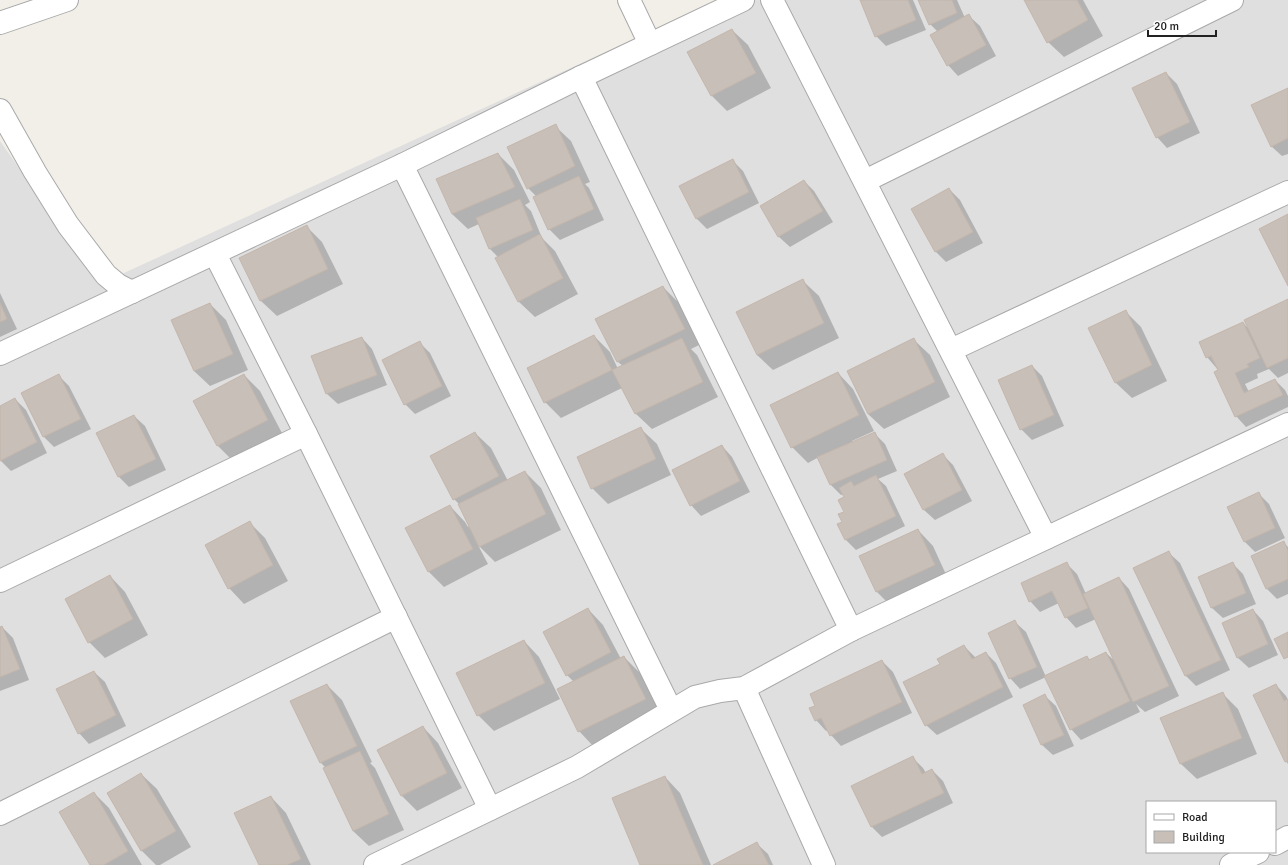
<svg xmlns="http://www.w3.org/2000/svg" width="1288" height="865" viewBox="0 0 1288 865" font-family="Signika,sans-serif">
  <rect width="100%" height="100%" fill="#f2efe9"/>
  <path fill="#e0dfdf" fill-rule="evenodd" d="M719 0H1288V865H0V141L100 284ZM1147 802H1275V852H1147Z"/>
  <g fill="#0003">
    <polygon points="861,0 913,0 926,30 886,46 876,36"/>
    <polygon points="919,0 957,0 965,18 969,16 980,26 996,56 958,76 948,65 938,32 930,24"/>
    <polygon points="1025,0 1083,0 1103,36 1064,57 1048,42"/>
    <polygon points="732,30 748,45 771,88 727,111 712,96"/>
    <polygon points="1166,73 1177,84 1200,133 1167,148 1157,137"/>
    <polygon points="1288,89 1288,154 1282,156 1271,146"/>
    <polygon points="555,126 571,141 590,182 585,184 589,188 604,220 560,240 549,229 537,197 528,188"/>
    <polygon points="498,154 514,170 530,202 525,205 531,211 542,238 555,251 578,294 535,317 519,302 496,258 498,257 489,248 479,224 468,229 452,214"/>
    <polygon points="732,160 743,171 759,203 707,229 696,218"/>
    <polygon points="804,181 814,191 833,222 790,247 779,237 761,206"/>
    <polygon points="949,189 960,200 983,243 946,262 936,252 913,209"/>
    <polygon points="307,227 322,242 343,284 277,316 261,301 241,259"/>
    <polygon points="803,281 819,296 839,338 773,370 757,355"/>
    <polygon points="663,287 679,303 699,345 691,349 697,355 718,397 652,429 636,414 622,388 561,418 545,402 594,336 610,352 618,369 623,366 618,362"/>
    <polygon points="0,293 17,329 0,337"/>
    <polygon points="1288,300 1288,373 1278,378 1269,369 1257,374 1258,378 1245,384 1249,392 1275,380 1285,390 1288,396 1288,407 1246,427 1236,416 1219,371 1207,357 1243,323 1249,329"/>
    <polygon points="210,304 226,320 248,370 210,386 194,371 172,321"/>
    <polygon points="1125,311 1141,327 1167,381 1132,398 1116,383 1090,329"/>
    <polygon points="362,338 372,349 387,385 338,404 327,394 313,357"/>
    <polygon points="914,340 930,355 950,397 884,429 868,414"/>
    <polygon points="420,343 430,353 451,396 415,414 405,404"/>
    <polygon points="1032,366 1042,376 1064,426 1032,440 1021,429"/>
    <polygon points="838,373 853,389 874,431 852,441 853,443 875,434 885,444 897,471 878,479 886,486 905,526 856,550 846,540 839,525 843,523 845,512 845,498 843,494 841,495 830,484 819,457 808,463 792,447"/>
    <polygon points="244,375 260,391 283,435 233,461 218,446"/>
    <polygon points="59,376 69,386 91,429 54,447 44,437 22,393"/>
    <polygon points="15,399 26,410 47,453 11,471 0,460 0,407"/>
    <polygon points="134,416 145,426 166,470 129,487 119,477 98,434"/>
    <polygon points="641,429 657,444 671,475 608,504 592,488"/>
    <polygon points="475,433 491,448 508,481 525,472 541,488 561,530 495,562 478,545 488,564 444,587 429,572 406,529 450,506 465,522 468,527 469,526 459,504 454,499"/>
    <polygon points="722,446 732,457 750,492 701,516 691,505"/>
    <polygon points="942,454 953,465 972,501 935,520 924,510 905,474"/>
    <polygon points="1259,494 1269,504 1285,538 1255,552 1245,542 1229,507"/>
    <polygon points="250,523 265,538 288,581 244,604 229,588"/>
    <polygon points="918,530 933,546 949,581 892,607 877,592"/>
    <polygon points="1283,542 1288,547 1288,594 1277,599 1267,589 1252,556"/>
    <polygon points="1169,553 1180,563 1230,670 1196,686 1186,676 1135,569"/>
    <polygon points="1066,563 1077,574 1086,594 1119,578 1129,589 1179,696 1145,712 1136,704 1140,712 1081,740 1071,729 1046,677 1020,689 1010,678 1015,622 1026,632 1046,677 1087,657 1090,661 1106,653 1116,662 1096,619 1076,628 1066,617 1059,603 1040,612 1030,601"/>
    <polygon points="1232,563 1243,574 1256,604 1223,618 1212,608 1199,577"/>
    <polygon points="110,576 125,592 148,635 105,658 89,642"/>
    <polygon points="588,609 603,625 621,659 624,657 640,673 661,715 594,747 579,731 574,682 567,675"/>
    <polygon points="1253,610 1263,621 1278,655 1249,668 1238,658 1223,624"/>
    <polygon points="2,627 13,638 29,680 0,691 0,628"/>
    <polygon points="524,641 539,657 560,699 494,731 478,715"/>
    <polygon points="964,646 976,658 986,653 996,663 1013,697 937,735 926,725 941,664"/>
    <polygon points="882,661 893,672 912,713 841,746 831,735 828,730 826,731 816,720 816,706"/>
    <polygon points="94,672 105,682 126,726 89,744 79,733"/>
    <polygon points="327,685 342,700 372,762 370,763 375,768 404,830 369,846 353,831 326,768 321,763"/>
    <polygon points="1276,685 1286,696 1288,700 1288,764 1286,761"/>
    <polygon points="1222,693 1238,709 1257,754 1197,779 1181,764 1162,719"/>
    <polygon points="1045,696 1056,706 1074,746 1053,755 1042,745 1024,705"/>
    <polygon points="423,727 438,743 462,788 417,811 402,796"/>
    <polygon points="913,758 923,768 926,773 932,770 943,781 953,803 882,837 872,827 852,787"/>
    <polygon points="141,774 157,789 191,847 160,865 156,865 142,851 108,793"/>
    <polygon points="665,777 680,793 711,865 641,865"/>
    <polygon points="94,793 109,808 142,865 91,865"/>
    <polygon points="271,797 286,813 311,865 260,865"/>
    <polygon points="757,844 768,854 773,865 715,865"/>
  </g>
  <g fill="#c7bfb8" stroke="#c4b6ab">
    <polygon points="860,0 908,0 916,20 875,37"/>
    <polygon points="918,0 952,0 957,13 929,25"/>
    <polygon points="1024,0 1077,0 1088,20 1047,43"/>
    <polygon points="969,14 986,45 947,66 930,35"/>
    <polygon points="732,29 756,73 711,96 687,52"/>
    <polygon points="1166,72 1190,122 1156,138 1132,88"/>
    <polygon points="1288,88 1288,138 1271,147 1251,105"/>
    <polygon points="556,124 575,166 527,189 507,147"/>
    <polygon points="498,153 515,187 452,214 436,179"/>
    <polygon points="733,159 749,192 696,219 679,186"/>
    <polygon points="579,176 594,209 548,230 533,197"/>
    <polygon points="804,180 823,211 778,237 760,206"/>
    <polygon points="949,188 973,232 935,252 911,209"/>
    <polygon points="520,199 533,230 489,249 476,218"/>
    <polygon points="1288,214 1288,286 1259,229"/>
    <polygon points="307,225 328,269 260,301 239,258"/>
    <polygon points="540,234 563,278 518,302 495,258"/>
    <polygon points="803,279 824,323 757,355 736,312"/>
    <polygon points="663,286 685,329 617,362 595,319"/>
    <polygon points="1288,299 1288,358 1267,368 1244,320"/>
    <polygon points="0,303 7,319 0,322"/>
    <polygon points="210,303 233,354 194,371 171,320"/>
    <polygon points="1126,310 1152,365 1115,383 1088,328"/>
    <polygon points="1243,322 1260,358 1247,364 1249,367 1235,373 1244,393 1275,379 1283,395 1235,417 1214,372 1218,370 1211,356 1206,358 1199,342"/>
    <polygon points="594,335 612,370 544,403 527,368"/>
    <polygon points="362,337 377,375 326,394 311,356"/>
    <polygon points="682,338 703,382 635,414 612,370"/>
    <polygon points="914,338 935,382 868,414 847,371"/>
    <polygon points="420,341 442,386 404,405 382,360"/>
    <polygon points="1032,365 1054,415 1020,430 998,380"/>
    <polygon points="838,372 859,415 791,448 770,405"/>
    <polygon points="59,374 81,419 43,437 21,393"/>
    <polygon points="244,374 268,420 217,446 193,401"/>
    <polygon points="15,398 37,442 0,461 0,406"/>
    <polygon points="134,415 156,459 118,477 96,433"/>
    <polygon points="641,427 656,459 591,489 577,457"/>
    <polygon points="475,432 499,476 453,500 430,456"/>
    <polygon points="875,432 887,460 830,485 817,457"/>
    <polygon points="722,445 740,481 690,506 672,470"/>
    <polygon points="943,453 962,490 923,510 904,474"/>
    <polygon points="525,471 546,514 479,547 458,504"/>
    <polygon points="876,475 896,516 845,540 837,524 842,522 838,514 844,512 838,500 844,497 839,488 851,481 854,486"/>
    <polygon points="1259,492 1275,528 1244,542 1227,507"/>
    <polygon points="450,505 473,549 428,572 405,528"/>
    <polygon points="250,521 273,565 228,589 205,545"/>
    <polygon points="918,529 935,565 876,592 859,556"/>
    <polygon points="1284,541 1288,551 1288,579 1266,589 1251,556"/>
    <polygon points="1169,551 1221,660 1185,676 1133,568"/>
    <polygon points="1067,562 1088,608 1065,618 1052,591 1029,602 1021,583"/>
    <polygon points="1233,562 1246,593 1211,608 1198,577"/>
    <polygon points="110,575 133,619 88,643 65,599"/>
    <polygon points="1119,577 1169,686 1133,702 1083,594"/>
    <polygon points="588,608 611,652 566,676 543,632"/>
    <polygon points="1253,609 1268,644 1237,658 1222,623"/>
    <polygon points="1015,620 1037,667 1009,679 988,633"/>
    <polygon points="2,626 20,669 0,677 0,627"/>
    <polygon points="1288,632 1288,657 1284,659 1274,639"/>
    <polygon points="524,640 545,683 477,716 456,673"/>
    <polygon points="964,645 972,659 986,652 1003,687 925,726 903,682 940,664 937,659"/>
    <polygon points="1106,652 1130,701 1070,730 1044,676 1087,656 1089,660"/>
    <polygon points="624,656 646,699 578,732 557,689"/>
    <polygon points="882,660 902,702 830,736 821,718 815,721 809,708 815,706 810,694"/>
    <polygon points="94,671 116,715 78,734 56,689"/>
    <polygon points="327,684 357,746 320,763 290,701"/>
    <polygon points="1276,684 1284,701 1288,699 1288,761 1285,762 1253,695"/>
    <polygon points="1223,692 1242,738 1180,764 1160,718"/>
    <polygon points="1045,694 1064,735 1041,745 1023,705"/>
    <polygon points="423,726 447,773 401,796 377,750"/>
    <polygon points="360,751 389,814 353,831 323,768"/>
    <polygon points="913,756 922,774 932,769 944,793 871,827 851,786"/>
    <polygon points="141,773 176,831 141,851 107,793"/>
    <polygon points="665,776 703,865 640,865 612,798"/>
    <polygon points="94,792 128,851 104,865 90,865 59,812"/>
    <polygon points="271,796 301,859 287,865 259,865 234,813"/>
    <polygon points="757,842 769,865 713,865"/>
  </g>
  <g fill="none" stroke-linecap="round" stroke-linejoin="round">
    <g stroke="#a9a9a9" stroke-width="24">
      <g id="minor">
        <polyline points="629,0 650,44"/>
        <polyline points="772,0 1046,538"/>
        <polyline points="0,23 67,0"/>
        <polyline points="581,77 851,630"/>
        <polyline points="0,110 35,172 68,225 106,275 118,285 132,292"/>
        <polyline points="402,165 671,710"/>
        <polyline points="865,181 1232,0"/>
        <polyline points="215,254 306,434 490,809"/>
        <polyline points="951,350 1288,192"/>
        <polyline points="0,354 402,165 581,77 743,0"/>
        <polyline points="0,581 306,434"/>
        <polyline points="744,688 824,865"/>
        <polyline points="0,814 396,617"/>
        <polyline points="1275,844 1288,837"/>
        <polyline points="375,865 577,767 695,697 720,691 744,688 851,630 1288,424"/>
        <polyline points="1231,865 1258,852"/>
      </g>
    </g>
    <use href="#minor" stroke="#fff" stroke-width="22"/>
  </g>
  <rect x="1146" y="801" width="130" height="52" fill="#ffffff" stroke="#a7a7a7"/>
  <rect x="1154" y="814" width="20" height="6" fill="#ffffff" stroke="#a7a7a7"/>
  <text x="1182" y="821" font-size="12" fill="#222222">Road</text>
  <rect x="1154" y="831" width="20" height="12" fill="#c7bfb8" stroke="#a7a7a7"/>
  <text x="1182" y="841" font-size="12" fill="#222222">Building</text>
  <path d="M1148 30v6h68v-6" fill="none" stroke="#222222" stroke-width="2"/>
  <text x="1154" y="30" font-size="12" fill="#222222" stroke="#ffffff" stroke-width="3" paint-order="stroke">20 m</text>
</svg>
